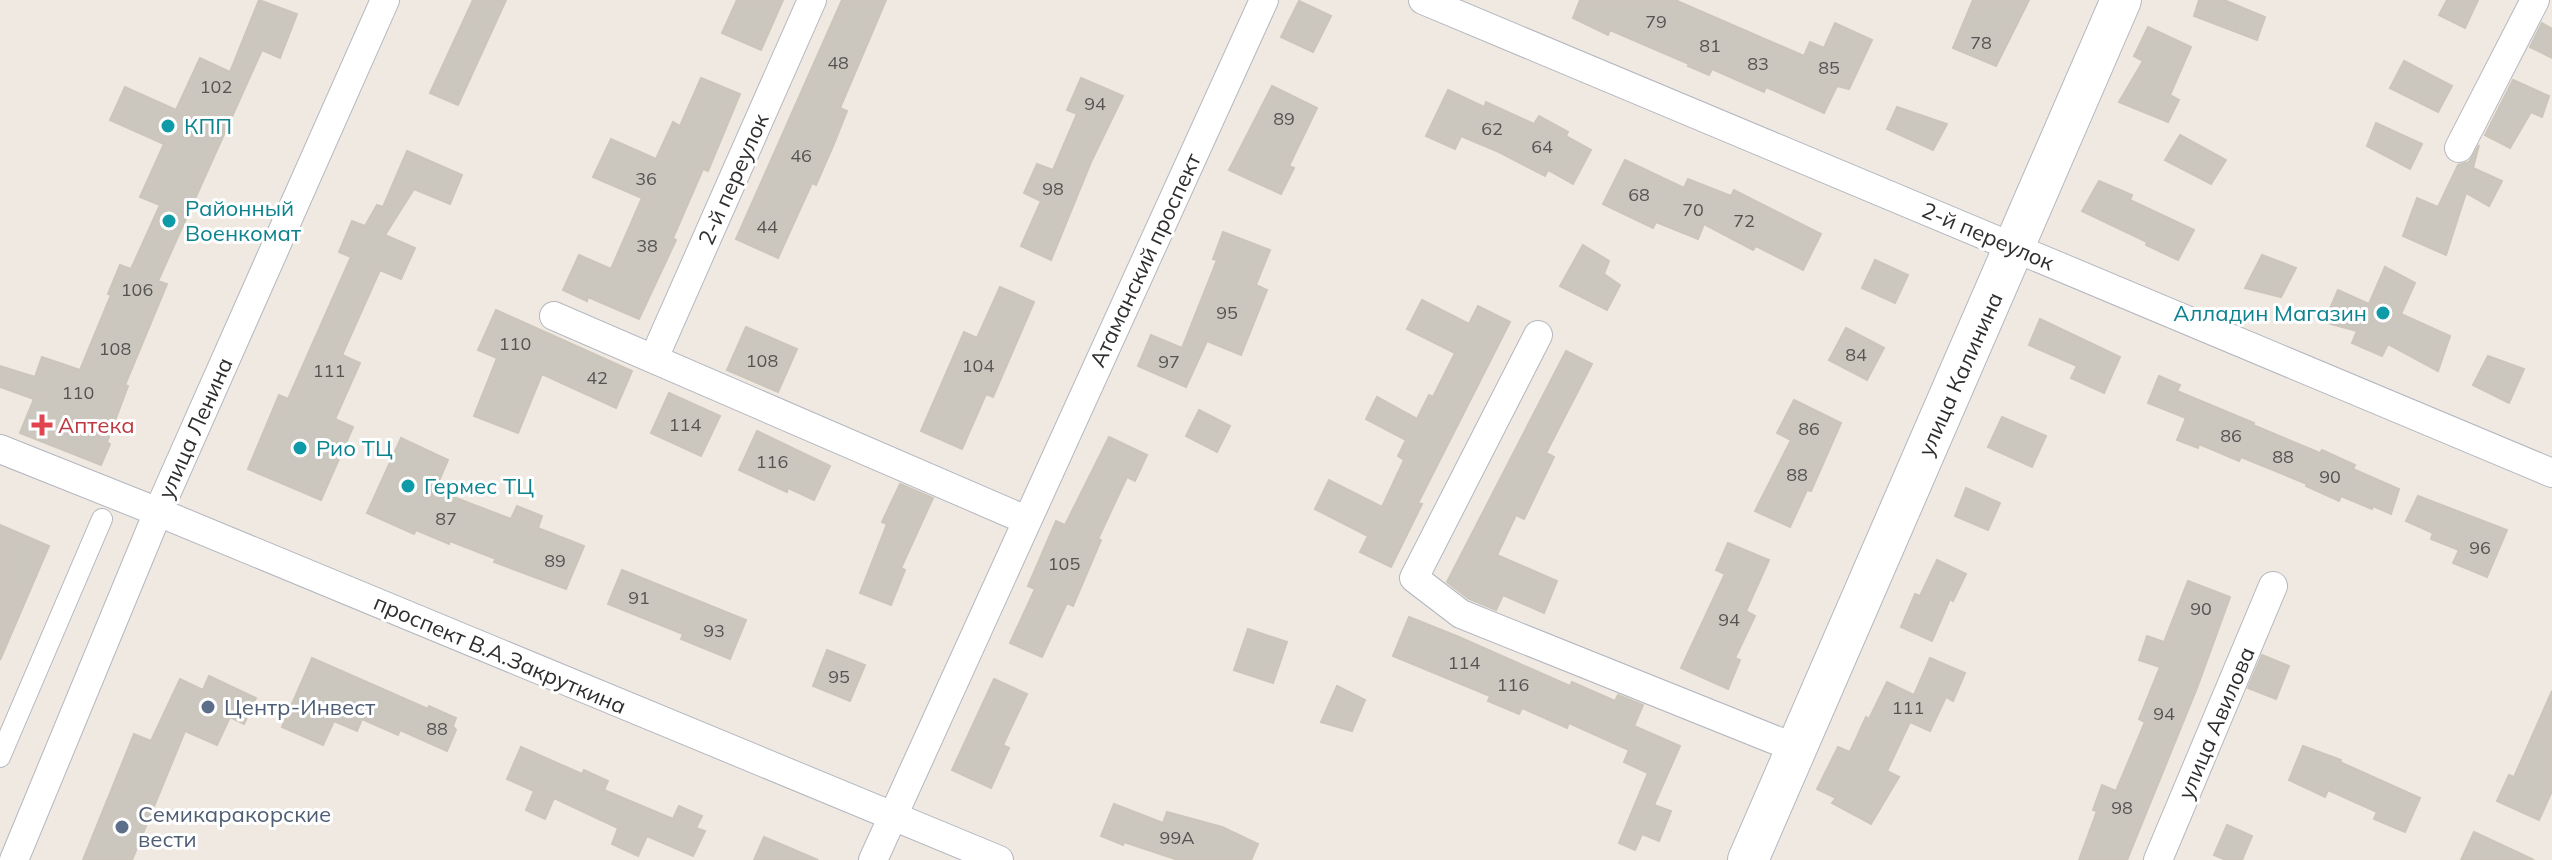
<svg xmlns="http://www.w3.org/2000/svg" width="2552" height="860" viewBox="0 0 2552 860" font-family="Mulish,sans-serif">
  <rect width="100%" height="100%" fill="#efe9e1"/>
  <g fill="#cbc7bf" stroke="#cbc5ba" stroke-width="2">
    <polygon points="259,0 297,14 280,58 262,50 158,281 167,284 125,385 128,386 107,442 110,444 101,465 20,433 34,399 0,387 0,366 35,377 42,357 80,370 111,295 108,294 120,265 131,269 160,205 140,197 164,144 110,120 125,87 176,110 200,58 230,72"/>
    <polygon points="473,0 506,0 458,105 430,93"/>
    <polygon points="737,0 783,0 761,50 722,33"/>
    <polygon points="842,0 886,0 840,108 847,111 833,146 816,185 812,183 778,258 736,239"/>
    <polygon points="1580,0 1675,0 1804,56 1810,42 1824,48 1835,23 1872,40 1849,89 1837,86 1824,113 1766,87 1764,92 1712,69 1709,75 1688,66 1689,64 1610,30 1608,35 1573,18"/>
    <polygon points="1973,0 2029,0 1996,66 1953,48"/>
    <polygon points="2199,0 2224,0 2265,17 2257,40 2194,16"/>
    <polygon points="2447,0 2478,0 2465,28 2439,15"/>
    <polygon points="1299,1 1331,16 1313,52 1281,37"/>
    <polygon points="2542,23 2552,29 2552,58 2530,47"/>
    <polygon points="2148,27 2191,47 2170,95 2179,100 2168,122 2119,102 2143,61 2134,56"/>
    <polygon points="2404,61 2452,86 2438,112 2390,88"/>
    <polygon points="701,78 740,94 708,171 703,169 673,238 676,240 639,319 588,297 587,301 563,290 579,255 611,269 642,198 593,177 611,139 656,159 673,122 680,126"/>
    <polygon points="1081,78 1123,96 1091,162 1051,260 1021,246 1041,201 1024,193 1037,164 1053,170 1077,114 1067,110"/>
    <polygon points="2513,80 2549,96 2542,117 2531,112 2510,148 2485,135"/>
    <polygon points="1272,86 1317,108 1289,166 1294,168 1281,194 1229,170"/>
    <polygon points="1448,90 1484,107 1486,102 1534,124 1539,116 1568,132 1566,136 1591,150 1573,184 1548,170 1545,176 1499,152 1461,136 1455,149 1426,136"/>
    <polygon points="1897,107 1947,124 1933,150 1887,129"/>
    <polygon points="2376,123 2422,144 2410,169 2367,146"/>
    <polygon points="2180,135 2226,160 2211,184 2165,160"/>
    <polygon points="2479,145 2473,168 2502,181 2489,206 2466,193 2446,255 2403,236 2417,198 2438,207 2458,165 2469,162"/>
    <polygon points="407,151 462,175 450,204 414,189 385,235 415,248 401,279 380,270 342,355 360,363 335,419 353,427 321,500 248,469 279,395 288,399 351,257 339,252 352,221 365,226 377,205 383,207"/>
    <polygon points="1625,160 1684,188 1688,179 1731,196 1734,190 1821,234 1803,270 1756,246 1753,250 1704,224 1698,239 1656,222 1653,228 1603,204"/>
    <polygon points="2099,181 2132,195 2130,200 2194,230 2178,260 2146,245 2147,242 2082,211"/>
    <polygon points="1223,232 1270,250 1256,285 1267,290 1241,355 1207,341 1186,387 1138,366 1151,335 1182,348 1217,260 1213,259"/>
    <polygon points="1583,245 1609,261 1604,274 1620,285 1607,310 1560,286"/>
    <polygon points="2262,255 2296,268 2281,297 2245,288"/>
    <polygon points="1875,260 1908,275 1895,303 1862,288"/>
    <polygon points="2385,267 2415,283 2401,314 2450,336 2438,371 2388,344 2382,356 2352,343 2357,331 2324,322 2338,290 2369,304"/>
    <polygon points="1000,287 1034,302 993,397 986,394 962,449 921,431 964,332 977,338"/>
    <polygon points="1422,300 1469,324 1478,306 1510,322 1418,503 1422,504 1391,567 1360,552 1368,536 1315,509 1329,480 1382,507 1404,460 1398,456 1406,440 1366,419 1377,397 1417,419 1429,395 1433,397 1455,353 1407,329"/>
    <polygon points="496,310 632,371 616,408 542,374 518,433 474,416 497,358 478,350"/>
    <polygon points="2040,319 2120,357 2104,393 2071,378 2077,366 2029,345"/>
    <polygon points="746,327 797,349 778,392 727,370"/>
    <polygon points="1846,328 1884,348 1867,380 1829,360"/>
    <polygon points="1566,351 1592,364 1546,453 1554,457 1524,519 1516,515 1497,555 1557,581 1544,613 1503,595 1496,610 1469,599 1447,582"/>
    <polygon points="2488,356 2524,369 2509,403 2473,385"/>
    <polygon points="2159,376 2180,385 2177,391 2254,423 2253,425 2320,453 2322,450 2355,465 2353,469 2399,489 2391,514 2373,506 2372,509 2341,496 2339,501 2306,486 2307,484 2241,457 2239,461 2199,444 2198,448 2177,440 2186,418 2148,403"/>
    <polygon points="669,393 720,416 701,456 651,433"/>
    <polygon points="1794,400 1841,423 1811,491 1807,490 1790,527 1755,511 1791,440 1777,433"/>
    <polygon points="1199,410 1230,426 1217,452 1186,436"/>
    <polygon points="2002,417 2046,436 2032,467 1988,447"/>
    <polygon points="757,431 830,466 814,500 788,488 787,492 739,470"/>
    <polygon points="1109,437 1147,455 1135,481 1127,477 1098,539 1101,540 1073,606 1067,603 1042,657 1010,643 1035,589 1028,586 1056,521 1065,525"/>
    <polygon points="401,438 448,460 435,490 511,519 517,506 542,516 538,528 584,546 566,589 494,562 496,559 450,541 449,544 416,530 414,534 367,513"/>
    <polygon points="900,484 933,498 901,568 905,570 891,605 860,593 887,524 882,522"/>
    <polygon points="1966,488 2000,503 1988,530 1955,516"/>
    <polygon points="2418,496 2507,530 2487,577 2453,563 2459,550 2431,539 2433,533 2406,521"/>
    <polygon points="0,525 49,546 0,660"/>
    <polygon points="1728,543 1769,560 1746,611 1755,616 1735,658 1740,660 1728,689 1681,668 1725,574 1716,570"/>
    <polygon points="1937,560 1966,574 1953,601 1950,599 1932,641 1901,627 1915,594 1920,596"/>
    <polygon points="622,570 746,620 730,659 681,639 683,634 608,604"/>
    <polygon points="2188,581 2230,597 2197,688 2127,860 2079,860 2097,811 2093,810 2102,785 2116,791 2145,722 2139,719 2160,667 2139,660 2147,636 2164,642"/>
    <polygon points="1409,617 1459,637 1570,686 1572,682 1615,701 1618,695 1643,705 1634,726 1680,746 1654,805 1671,811 1659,841 1642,834 1635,850 1619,843 1648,773 1624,762 1629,750 1569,723 1567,728 1522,708 1519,714 1488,701 1490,696 1393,656"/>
    <polygon points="1248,629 1287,642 1273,683 1234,670"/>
    <polygon points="827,650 865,665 850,701 813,686"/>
    <polygon points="2262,655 2289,666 2276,699 2248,688"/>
    <polygon points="312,658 428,709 429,706 456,718 453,726 456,730 447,751 400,730 398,735 362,719 357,731 334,721 323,745 282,727"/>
    <polygon points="1930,658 1965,673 1953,701 1946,697 1930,731 1910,722 1887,771 1899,777 1871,824 1832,803 1836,798 1817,789 1838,747 1850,752 1866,717 1869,719 1887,682 1914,695"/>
    <polygon points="209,676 256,698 244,724 230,717 217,745 185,731 132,860 83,860 134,734 151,741 180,679 203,690"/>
    <polygon points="994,679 1027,694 1003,745 1009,748 991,788 952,770"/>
    <polygon points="1337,686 1365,700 1352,731 1321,722"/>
    <polygon points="2552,691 2552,791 2539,820 2497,801 2509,775 2514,777"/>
    <polygon points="2303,746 2341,760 2340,762 2420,798 2405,832 2374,819 2377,812 2328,790 2325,797 2289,780"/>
    <polygon points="521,747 582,774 584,770 608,781 604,790 673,819 679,806 702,816 696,828 705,831 693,856 647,836 638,856 612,844 618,828 554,798 545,819 526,810 534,791 507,779"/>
    <polygon points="1114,804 1163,823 1167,812 1222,827 1258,844 1251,860 1178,860 1124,842 1123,845 1101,836"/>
    <polygon points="2227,825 2252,836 2242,860 2226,860 2214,855"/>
    <polygon points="2474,832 2534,860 2461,860"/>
    <polygon points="764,837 818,860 754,860"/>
  </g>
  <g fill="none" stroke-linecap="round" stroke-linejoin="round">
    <g stroke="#b4b7c1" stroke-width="22">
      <polyline id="pedestrian" points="0,757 102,519"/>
    </g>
    <g stroke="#b4b7c1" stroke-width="30">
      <g id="minor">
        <polyline points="1423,0 2552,473"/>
        <polyline points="2459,148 2535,0"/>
        <polyline points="554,316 1026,520"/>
        <polyline points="1538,335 1414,578 1461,614 1795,748"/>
        <polyline points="654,358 812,0"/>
        <polyline points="0,449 158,512 999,860"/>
        <polyline points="14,860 158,512 385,0"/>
        <polyline points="873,860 1264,0"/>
        <polyline points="2158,860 2273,586"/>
      </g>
    </g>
    <g stroke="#b4b7c1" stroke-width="42">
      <polyline id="secondary" points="1748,860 2121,0"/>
    </g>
    <use href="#pedestrian" stroke="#fff" stroke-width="20"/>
    <use href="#minor" stroke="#fff" stroke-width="28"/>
    <use href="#secondary" stroke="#fff" stroke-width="40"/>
  </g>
  <g fill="#0f9aa8" stroke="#fff" stroke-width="3">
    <circle cx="168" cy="126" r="8"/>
    <circle cx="169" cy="221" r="8"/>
    <circle cx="2383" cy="313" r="8"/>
    <circle cx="300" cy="448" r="8"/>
    <circle cx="408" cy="486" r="8"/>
  </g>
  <path fill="#e0444e" stroke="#fff" stroke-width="3" d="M38 413h8v8h8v8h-8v8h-8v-8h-8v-8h8z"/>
  <g fill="#5c6f8a" stroke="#fff" stroke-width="3">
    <circle cx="208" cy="707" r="8"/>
    <circle cx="122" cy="827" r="8"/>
  </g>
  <g text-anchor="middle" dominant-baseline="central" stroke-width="6" stroke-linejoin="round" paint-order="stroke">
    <g font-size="18" fill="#555452">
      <text x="1656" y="21">79</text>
      <text x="1981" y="42">78</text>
      <text x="1710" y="45">81</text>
      <text x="838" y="62">48</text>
      <text x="1758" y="63">83</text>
      <text x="1829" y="67">85</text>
      <text x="216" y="86">102</text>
      <text x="1095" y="103">94</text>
      <text x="1284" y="118">89</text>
      <text x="1492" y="128">62</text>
      <text x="1542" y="146">64</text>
      <text x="801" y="155">46</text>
      <text x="646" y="178">36</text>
      <text x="1053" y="188">98</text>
      <text x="1639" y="194">68</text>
      <text x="1693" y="209">70</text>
      <text x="1744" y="220">72</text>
      <text x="767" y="226">44</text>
      <text x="647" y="245">38</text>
      <text x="137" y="289">106</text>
      <text x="1227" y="312">95</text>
      <text x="515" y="343">110</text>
      <text x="115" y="348">108</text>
      <text x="1856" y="354">84</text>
      <text x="762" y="360">108</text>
      <text x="1169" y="361">97</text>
      <text x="978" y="365">104</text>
      <text x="329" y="370">111</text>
      <text x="597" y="377">42</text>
      <text x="78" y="392">110</text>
      <text x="685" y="424">114</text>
      <text x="1809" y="428">86</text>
      <text x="2231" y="435">86</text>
      <text x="2283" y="456">88</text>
      <text x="772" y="461">116</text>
      <text x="1797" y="474">88</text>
      <text x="2330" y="476">90</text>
      <text x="446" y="518">87</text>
      <text x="2480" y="547">96</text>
      <text x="555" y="560">89</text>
      <text x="1064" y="563">105</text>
      <text x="639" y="597">91</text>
      <text x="2201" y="608">90</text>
      <text x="1729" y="619">94</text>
      <text x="714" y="630">93</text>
      <text x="1464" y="662">114</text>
      <text x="839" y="676">95</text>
      <text x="1513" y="684">116</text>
      <text x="1908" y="707">111</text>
      <text x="2164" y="713">94</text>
      <text x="437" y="728">88</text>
      <text x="2122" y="807">98</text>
      <text x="1177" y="837">99А</text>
    </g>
    <g font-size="22" fill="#0d838f" stroke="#fff" text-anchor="start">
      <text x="184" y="126">КПП</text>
      <text x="185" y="208">Районный<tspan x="185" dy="25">Военкомат</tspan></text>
      <text x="2367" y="313" text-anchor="end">Алладин Магазин</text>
      <text x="316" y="448">Рио ТЦ</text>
      <text x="424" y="486">Гермес ТЦ</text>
    </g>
    <g font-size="22" fill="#2e2e2e" stroke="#fff">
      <text transform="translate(733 179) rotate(-66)">2-й переулок</text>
      <text transform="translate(1988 236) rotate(23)">2-й переулок</text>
      <text transform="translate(1145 260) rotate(-65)">Атаманский проспект</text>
      <text transform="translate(1960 374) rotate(-66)">улица Калинина</text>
      <text transform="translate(195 428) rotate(-66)">улица Ленина</text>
      <text transform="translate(500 654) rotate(23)">проспект В.А.Закруткина</text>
      <text transform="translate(2216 723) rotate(-67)">улица Авилова</text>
    </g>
    <g font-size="22" fill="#be3a42" stroke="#fff" text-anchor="start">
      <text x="58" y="425">Аптека</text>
    </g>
    <g font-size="22" fill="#4e5e75" stroke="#fff" text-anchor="start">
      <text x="224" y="707">Центр-Инвест</text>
      <text x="138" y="814">Семикаракорские<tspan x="138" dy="25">вести</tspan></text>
    </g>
  </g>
</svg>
